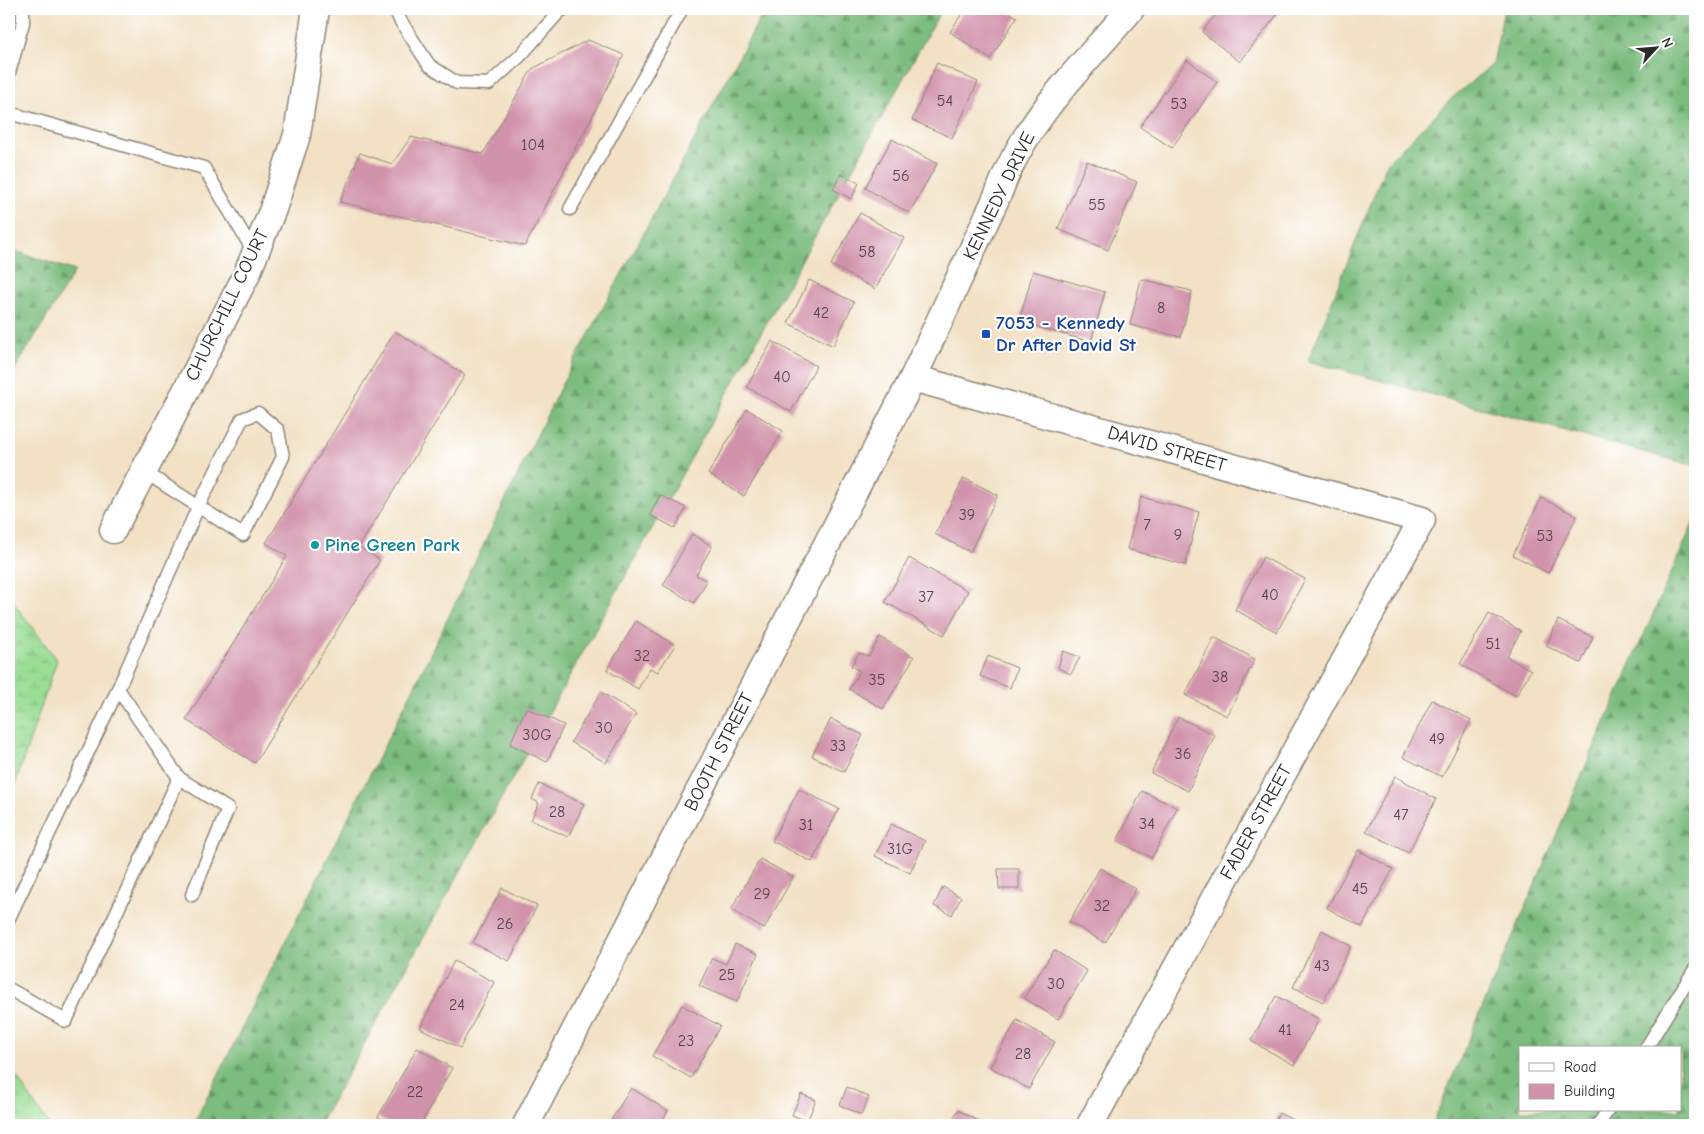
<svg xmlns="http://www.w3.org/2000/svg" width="1704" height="1134" viewBox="0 0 1704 1134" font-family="'Comic Neue',sans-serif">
  <defs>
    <pattern id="forest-firs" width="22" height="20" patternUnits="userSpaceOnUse" patternTransform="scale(1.25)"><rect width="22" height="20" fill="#7bbc7e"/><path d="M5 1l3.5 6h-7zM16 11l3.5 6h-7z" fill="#659967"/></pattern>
    <pattern id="wetland-marsh" width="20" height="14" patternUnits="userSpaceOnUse" patternTransform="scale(1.25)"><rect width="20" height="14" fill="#9add95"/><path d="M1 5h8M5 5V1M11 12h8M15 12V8" fill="none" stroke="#85be81"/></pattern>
  </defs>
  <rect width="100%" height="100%" fill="#fff"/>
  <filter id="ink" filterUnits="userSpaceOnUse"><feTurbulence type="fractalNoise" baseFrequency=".02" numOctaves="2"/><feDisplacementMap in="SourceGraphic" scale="10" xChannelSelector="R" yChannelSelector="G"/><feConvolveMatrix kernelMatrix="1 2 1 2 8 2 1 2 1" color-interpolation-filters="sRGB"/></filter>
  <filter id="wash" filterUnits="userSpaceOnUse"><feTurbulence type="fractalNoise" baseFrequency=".0096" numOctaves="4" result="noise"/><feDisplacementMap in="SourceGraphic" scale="20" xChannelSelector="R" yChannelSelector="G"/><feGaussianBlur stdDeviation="1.12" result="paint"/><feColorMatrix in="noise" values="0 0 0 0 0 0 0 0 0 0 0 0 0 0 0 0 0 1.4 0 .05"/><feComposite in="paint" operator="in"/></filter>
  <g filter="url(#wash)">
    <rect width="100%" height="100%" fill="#f2e1c5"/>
    <g fill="url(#forest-firs)" stroke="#537454" fill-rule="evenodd">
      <polygon points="765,9 942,9 319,1125 193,1125 419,677 563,382"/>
      <polygon points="1504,9 1695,9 1695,466 1308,361 1387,163 1452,98 1493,64"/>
      <polygon points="9,249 75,271 9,379"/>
      <path d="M1695 519V1125H1432L1588 761ZM1520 1048H1680V1110H1520Z"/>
    </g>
    <g fill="url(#wetland-marsh)" stroke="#628460">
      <polygon points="9,597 57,660 9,802"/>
      <polygon points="9,1066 49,1125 9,1125"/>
    </g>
    <g id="blocks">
      <g fill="#d193ab">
        <polygon points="965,9 1004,9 1017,17 990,59 950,32"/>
        <polygon points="1220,9 1277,9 1280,11 1240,62 1202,32"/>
        <polygon points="588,40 624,55 525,246 340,202 360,153 392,164 411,137 483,154 532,69"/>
        <polygon points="1187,60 1217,82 1172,148 1140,127"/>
        <polygon points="937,63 978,82 952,138 912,120"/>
        <polygon points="892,139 937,164 909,213 865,188"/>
        <polygon points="1087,161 1137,182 1108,250 1058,229"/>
        <polygon points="841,174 859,183 851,199 833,189"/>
        <polygon points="860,213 904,238 875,289 831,265"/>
        <polygon points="1033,271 1105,292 1091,342 1019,322"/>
        <polygon points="1141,279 1192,291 1181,337 1130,325"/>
        <polygon points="809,280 854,302 833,346 788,323"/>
        <polygon points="395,331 465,375 359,547 380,560 255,763 186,720 287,556 266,543"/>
        <polygon points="772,341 816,366 791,412 747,387"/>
        <polygon points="747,409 783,431 744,496 708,474"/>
        <polygon points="964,478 998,495 970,552 935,534"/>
        <polygon points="660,495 686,508 675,528 650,515"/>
        <polygon points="1141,497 1199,512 1185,565 1127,549"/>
        <polygon points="1541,498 1577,516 1548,573 1513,555"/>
        <polygon points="692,534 712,546 696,575 707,581 694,603 663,585"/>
        <polygon points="1263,557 1305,579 1277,632 1235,610"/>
        <polygon points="909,558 968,591 944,635 885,602"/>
        <polygon points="1489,613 1521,631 1507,657 1531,670 1516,696 1460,664"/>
        <polygon points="1558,620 1593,637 1581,663 1546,646"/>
        <polygon points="636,621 675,645 658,672 650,668 638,689 607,670"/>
        <polygon points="880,637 914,657 883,709 849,689 860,671 851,666 859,653 869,656"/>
        <polygon points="1214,637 1255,659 1227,716 1185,695"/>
        <polygon points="1063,651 1080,657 1071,674 1058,668"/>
        <polygon points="988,656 1017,668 1010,688 980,676"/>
        <polygon points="601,692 636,714 606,763 571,742"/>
        <polygon points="1432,700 1471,720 1442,777 1403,757"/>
        <polygon points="526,708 564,725 547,762 510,744"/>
        <polygon points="1178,717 1215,735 1188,791 1151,773"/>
        <polygon points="831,719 863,735 844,772 812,756"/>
        <polygon points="1395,776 1436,799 1408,853 1366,831"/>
        <polygon points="539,784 584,804 568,837 531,820 539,803 532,799"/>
        <polygon points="799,789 839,809 812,862 772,841"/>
        <polygon points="1142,791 1177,808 1152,858 1117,841"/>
        <polygon points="891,824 925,841 910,873 875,856"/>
        <polygon points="1358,850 1393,869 1362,927 1327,908"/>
        <polygon points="760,859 793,877 764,929 731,910"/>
        <polygon points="1100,868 1136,889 1105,943 1069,922"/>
        <polygon points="998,869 1019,869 1019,889 999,889"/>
        <polygon points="943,887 961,897 952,915 934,906"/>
        <polygon points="502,888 537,906 509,961 473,943"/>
        <polygon points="1322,930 1351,946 1323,1002 1293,987"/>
        <polygon points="735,944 758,954 737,1002 699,986 712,958 726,964"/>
        <polygon points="1054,950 1087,971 1058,1019 1024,998"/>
        <polygon points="454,961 494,982 460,1048 420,1028"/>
        <polygon points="1276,996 1319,1019 1294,1065 1251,1041"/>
        <polygon points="682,1005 720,1026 691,1078 652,1056"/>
        <polygon points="1017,1020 1055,1042 1029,1089 990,1067"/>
        <polygon points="417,1048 452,1068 420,1125 393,1125 378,1117"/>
        <polygon points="847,1087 869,1097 861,1115 840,1105"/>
        <polygon points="631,1088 668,1111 660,1125 608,1125"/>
        <polygon points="801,1094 816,1100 807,1121 792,1115"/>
        <polygon points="958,1110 985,1125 949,1125"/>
        <polygon points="1279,1113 1303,1125 1273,1125"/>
      </g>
    </g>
  </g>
  <g filter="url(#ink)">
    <use href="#blocks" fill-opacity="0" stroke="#8e8678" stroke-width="1"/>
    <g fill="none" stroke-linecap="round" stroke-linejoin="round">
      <g stroke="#8e8678" stroke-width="15">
        <g id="service">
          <polyline points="395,9 400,20 429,65 457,83 489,84 520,56 559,12 564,9"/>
          <polyline points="9,73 23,23 23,9"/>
          <polyline points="9,113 204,168 255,254"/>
          <polyline points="570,209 682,9"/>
          <polyline points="179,778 228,809 192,895"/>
          <polyline points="9,918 118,689 198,507 242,419 258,413 278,430 283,457 243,535 143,471"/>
          <polyline points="9,989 66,1021 179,778 118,689"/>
          <polyline points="1646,1048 1695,969"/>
          <polyline points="1598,1125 1608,1110"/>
        </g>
      </g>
      <g stroke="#8e8678" stroke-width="29">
        <g id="minor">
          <polyline points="913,378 1422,520 1090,1125"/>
          <polyline points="113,530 246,276 273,209 297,135 316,9"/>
          <path d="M526 1125 913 378 999 192C1025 120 1083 65 1131 9"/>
        </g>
      </g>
      <use href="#service" stroke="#fff" stroke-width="12"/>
      <use href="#minor" stroke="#fff" stroke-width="26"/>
    </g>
  </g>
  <rect fill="#1a4fb4" stroke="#fff" stroke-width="2" x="981" y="329" width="10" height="10" rx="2.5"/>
  <circle fill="#0f9aa8" stroke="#fff" stroke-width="2" cx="315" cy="545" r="5"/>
  <g text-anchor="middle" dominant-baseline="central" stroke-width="4.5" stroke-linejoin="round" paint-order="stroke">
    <g font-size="16" fill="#54454b">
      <text x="945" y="101">54</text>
      <text x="1179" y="104">53</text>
      <text x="533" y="145">104</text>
      <text x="901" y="176">56</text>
      <text x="1097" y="205">55</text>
      <text x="867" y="252">58</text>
      <text x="1161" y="308">8</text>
      <text x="821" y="313">42</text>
      <text x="782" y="377">40</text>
      <text x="967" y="515">39</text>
      <text x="1147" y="525">7</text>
      <text x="1178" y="535">9</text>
      <text x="1545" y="536">53</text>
      <text x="1270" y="595">40</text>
      <text x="926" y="597">37</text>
      <text x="1493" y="644">51</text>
      <text x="642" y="656">32</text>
      <text x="1220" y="677">38</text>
      <text x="877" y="680">35</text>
      <text x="604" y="728">30</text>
      <text x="537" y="735">30G</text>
      <text x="1437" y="739">49</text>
      <text x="838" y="746">33</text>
      <text x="1183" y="754">36</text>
      <text x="557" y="812">28</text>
      <text x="1401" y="815">47</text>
      <text x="1147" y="824">34</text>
      <text x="806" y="825">31</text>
      <text x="900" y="849">31G</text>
      <text x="1360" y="889">45</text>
      <text x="762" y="894">29</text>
      <text x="1102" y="906">32</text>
      <text x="505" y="924">26</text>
      <text x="1322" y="966">43</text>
      <text x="727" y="975">25</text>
      <text x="1056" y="984">30</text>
      <text x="457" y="1005">24</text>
      <text x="1285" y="1030">41</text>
      <text x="686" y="1041">23</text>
      <text x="1023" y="1054">28</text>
      <text x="415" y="1092">22</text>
    </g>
    <g font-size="19" fill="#2b2b2b" stroke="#fff">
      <text transform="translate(999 196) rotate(-64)">KENNEDY DRIVE</text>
      <text transform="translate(227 305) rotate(-64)">CHURCHILL COURT</text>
      <text transform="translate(1167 449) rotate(16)">DAVID STREET</text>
      <text transform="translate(719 752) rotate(-63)">BOOTH STREET</text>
      <text transform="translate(1256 822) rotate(-61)">FADER STREET</text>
    </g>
    <g font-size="19" font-weight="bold" fill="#164399" stroke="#fff" text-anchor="start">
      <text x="996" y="323">7053 - Kennedy<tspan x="996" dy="22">Dr After David St</tspan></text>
    </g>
    <g font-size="19" font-weight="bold" fill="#0d838f" stroke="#fff" text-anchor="start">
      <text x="325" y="545">Pine Green Park</text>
    </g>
  </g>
  <rect width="1704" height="1134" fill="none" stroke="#fff" stroke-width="30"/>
  <rect x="1519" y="1046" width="162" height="65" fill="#ffffff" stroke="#aaaaaa"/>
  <rect x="1529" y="1063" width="25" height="8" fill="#ffffff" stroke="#aaaaaa"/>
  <text x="1564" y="1072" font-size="15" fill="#2b2b2b">Road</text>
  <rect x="1529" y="1084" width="25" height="15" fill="#d193ab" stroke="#aaaaaa"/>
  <text x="1564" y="1096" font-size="15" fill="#2b2b2b">Building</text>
  <g transform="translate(1656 48) rotate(64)" stroke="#ffffff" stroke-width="4" paint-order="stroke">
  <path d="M0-4L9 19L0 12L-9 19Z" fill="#2b2b2b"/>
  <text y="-8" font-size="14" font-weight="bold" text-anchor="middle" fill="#2b2b2b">N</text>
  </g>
</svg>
